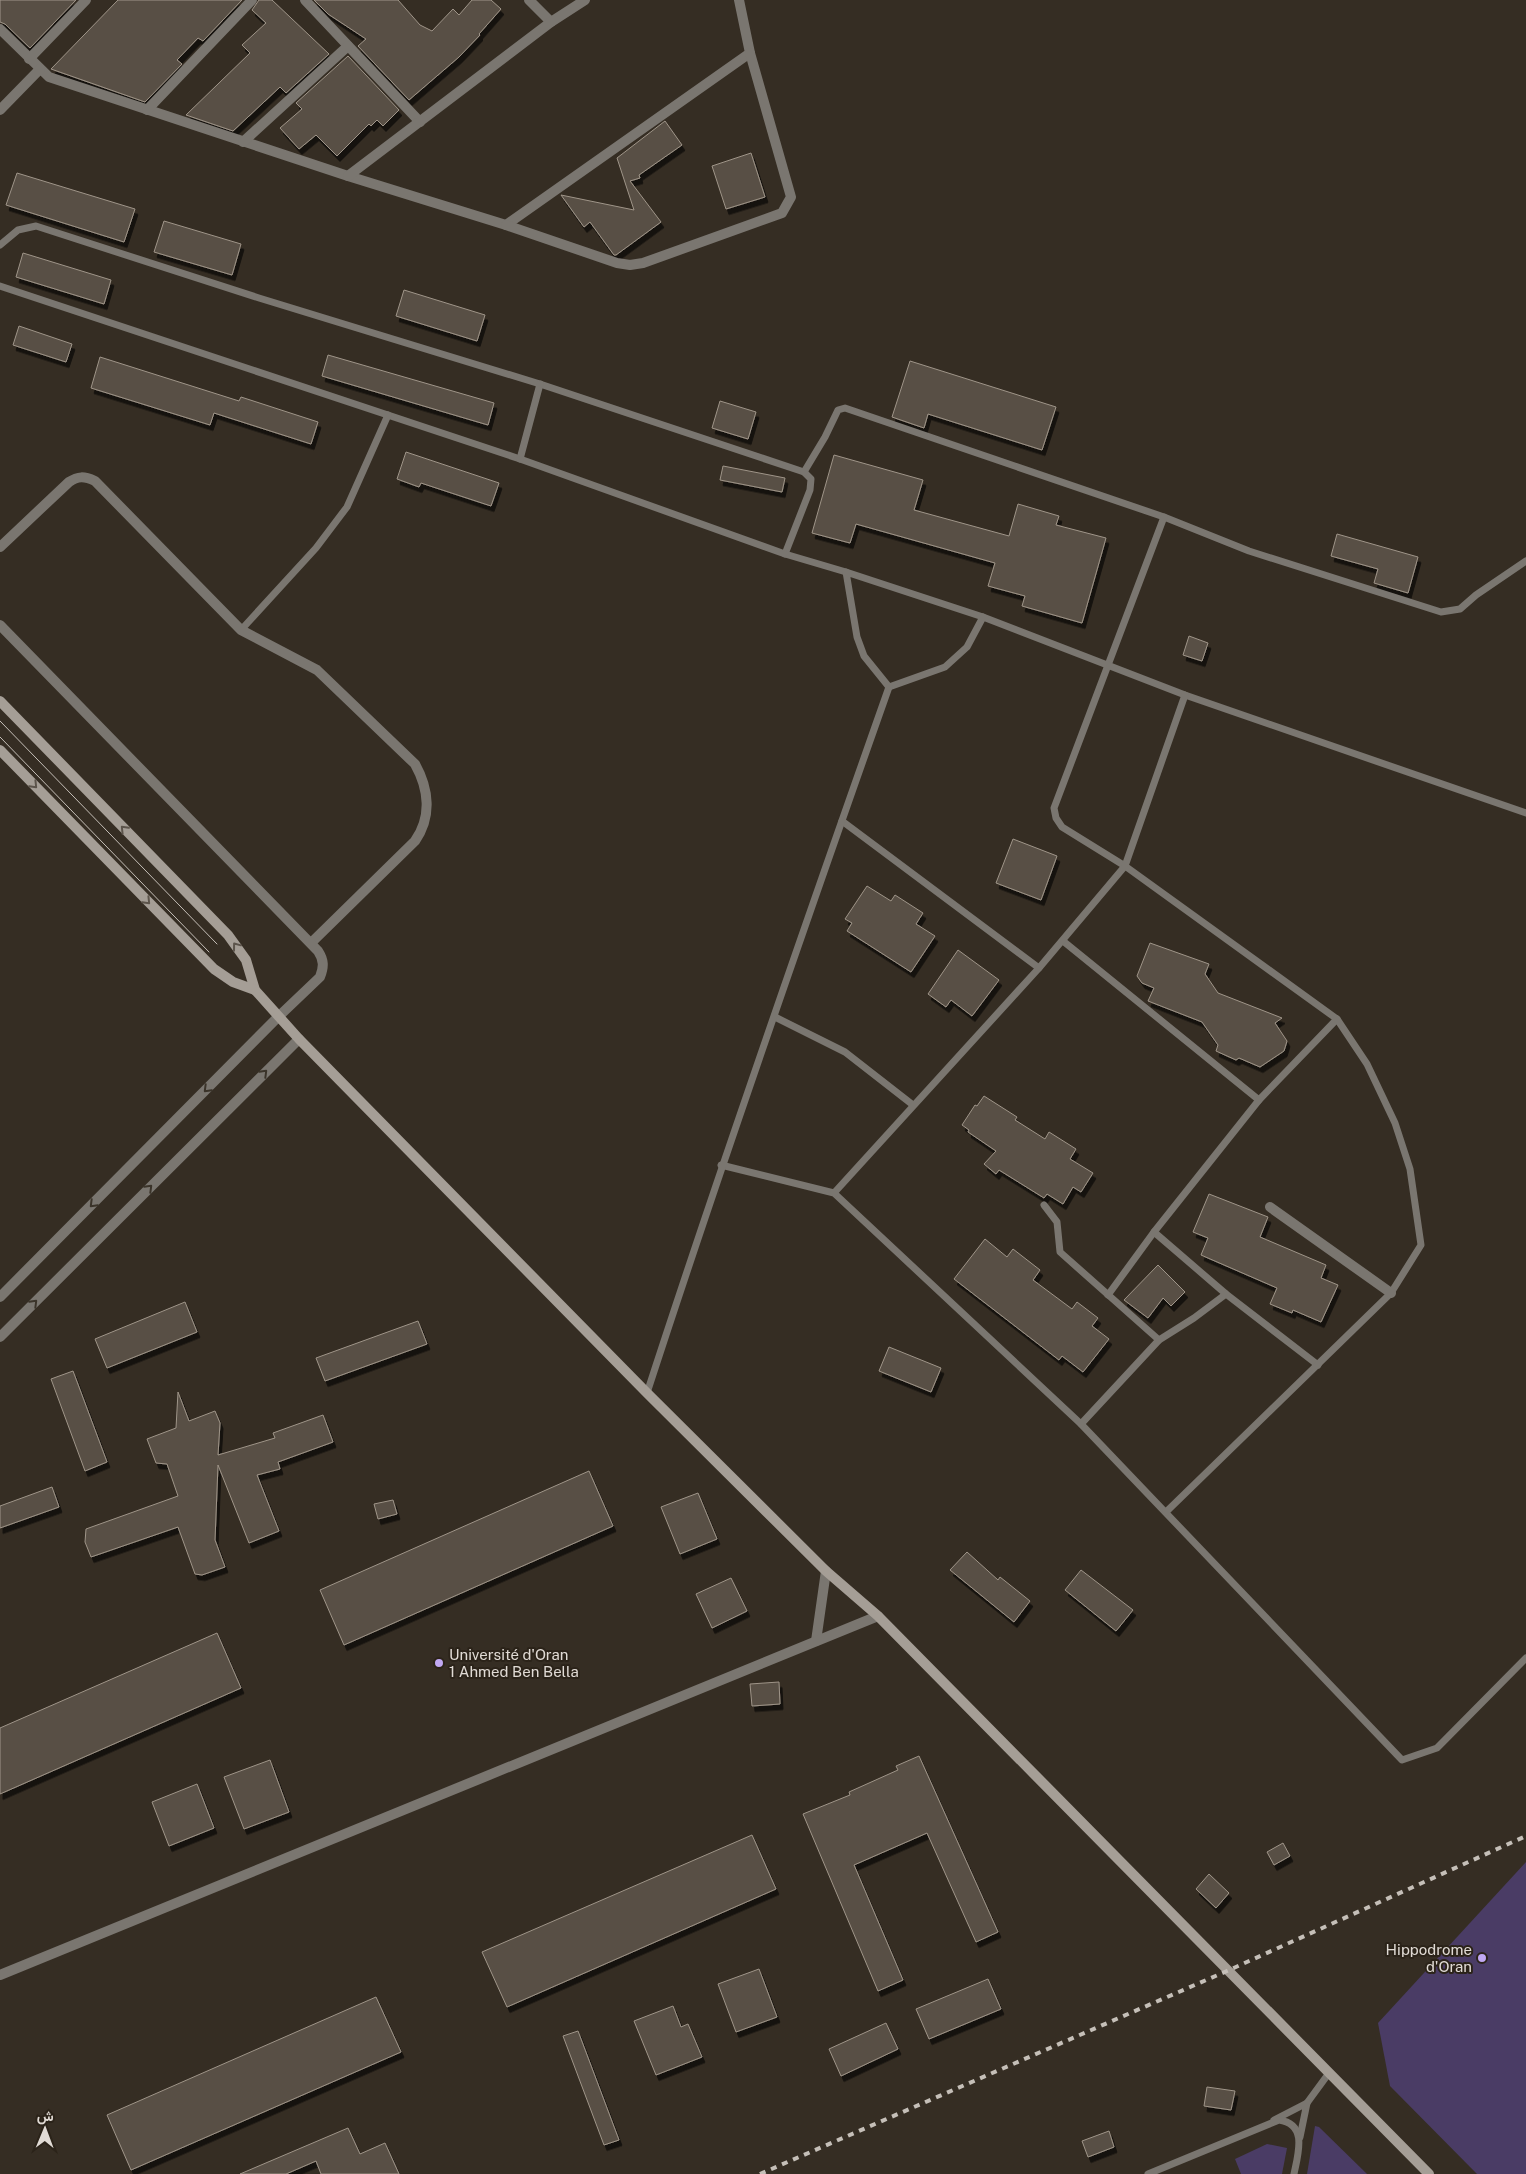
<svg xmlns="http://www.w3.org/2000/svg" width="1526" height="2174" viewBox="0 0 1526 2174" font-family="'Public Sans',Vazirmatn,sans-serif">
  <defs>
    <filter id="shadow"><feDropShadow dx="3" dy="5.5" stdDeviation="0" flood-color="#0009"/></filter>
  </defs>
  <rect width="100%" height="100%" fill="#352d23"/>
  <g fill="#4a3c65">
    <polygon points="1526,1862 1526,2174 1477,2174 1390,2086 1378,2023"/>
    <polygon points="1315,2126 1319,2127 1367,2174 1307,2174"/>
    <polygon points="1267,2144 1287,2148 1282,2174 1241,2174 1235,2159"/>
  </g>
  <g fill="#584f44" stroke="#9f9589" filter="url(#shadow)">
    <polygon points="0,0 76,0 30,48 5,24 0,22"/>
    <polygon points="118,0 242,0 203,41 198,38 177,60 182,64 145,102 51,69"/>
    <polygon points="259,0 272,0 329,54 286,93 280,87 233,131 186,115 250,53 242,45 266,23 252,10"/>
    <polygon points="314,0 398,0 420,25 432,31 453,9 459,15 472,0 491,0 501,9 479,34 480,35 459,57 409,100 358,46 366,39 328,14"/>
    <polygon points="348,56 399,110 383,126 377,120 371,126 369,124 337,156 316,135 299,149 280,128 302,109 296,103"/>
    <polygon points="665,121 682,145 639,175 640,178 630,181 661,222 616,255 614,255 590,222 584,227 561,195 634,210 617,158"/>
    <polygon points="751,153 765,197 726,209 712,166"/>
    <polygon points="17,173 135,209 124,242 6,205"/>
    <polygon points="164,221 241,244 232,275 154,252"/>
    <polygon points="23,253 111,280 104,304 16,277"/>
    <polygon points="404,290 485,315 477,341 396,316"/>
    <polygon points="19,326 72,344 66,362 13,345"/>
    <polygon points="328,355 494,403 488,425 322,376"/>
    <polygon points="100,357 239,401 241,397 318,422 311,444 214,413 210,425 91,388"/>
    <polygon points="910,361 1056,407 1042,450 928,414 924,428 892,417"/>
    <polygon points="720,401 756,412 748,439 712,428"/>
    <polygon points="406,452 499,483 491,506 421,483 419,487 397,479"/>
    <polygon points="834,455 923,480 914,510 1009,536 1018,504 1059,516 1056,525 1106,538 1082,623 1022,606 1025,596 988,586 995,563 856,524 850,543 812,533"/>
    <polygon points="723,466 785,478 782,492 720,480"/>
    <polygon points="1337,534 1418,557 1408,593 1374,583 1378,569 1331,556"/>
    <polygon points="1189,636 1208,643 1202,661 1183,655"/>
    <polygon points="1013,839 1057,856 1041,900 996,883"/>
    <polygon points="867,886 891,901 895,895 923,913 916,924 935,936 911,972 847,931 852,923 845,919"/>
    <polygon points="1150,943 1209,964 1205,974 1218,993 1282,1018 1275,1023 1287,1041 1284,1051 1260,1067 1239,1058 1236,1060 1216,1051 1218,1045 1202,1022 1148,1001 1154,988 1142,983 1137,976"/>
    <polygon points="958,950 999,980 972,1016 951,1000 946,1007 928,994"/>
    <polygon points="984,1096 1017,1117 1015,1120 1045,1139 1049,1132 1076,1149 1070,1159 1093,1173 1081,1192 1073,1187 1063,1204 1047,1194 1044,1198 999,1170 996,1174 984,1164 996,1151 968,1132 969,1130 962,1125 975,1105 977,1106"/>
    <polygon points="1209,1194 1268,1217 1260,1237 1326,1265 1321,1278 1338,1285 1321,1322 1293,1310 1292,1313 1270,1304 1277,1288 1201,1255 1208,1238 1193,1232"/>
    <polygon points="985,1239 1007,1257 1013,1249 1040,1270 1033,1280 1072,1309 1077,1302 1098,1318 1092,1326 1109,1339 1083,1372 1062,1356 1059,1360 954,1279"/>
    <polygon points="1158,1265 1185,1292 1171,1306 1163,1298 1148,1318 1124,1300"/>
    <polygon points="185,1302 197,1332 107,1368 95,1339"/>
    <polygon points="418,1321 427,1344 325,1381 316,1358"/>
    <polygon points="889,1347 941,1368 931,1392 879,1371"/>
    <polygon points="73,1371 107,1462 85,1471 51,1379"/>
    <polygon points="178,1392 189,1421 215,1411 220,1423 218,1455 275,1438 273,1433 323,1415 333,1442 278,1462 280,1469 257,1475 279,1531 249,1543 218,1465 215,1540 225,1567 202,1575 195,1574 178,1527 91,1557 85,1542 86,1529 178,1496 167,1464 156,1463 147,1439 176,1428"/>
    <polygon points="589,1471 613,1526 344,1645 320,1590"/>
    <polygon points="52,1487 59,1507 0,1528 0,1506"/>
    <polygon points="698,1493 717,1539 680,1554 661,1507"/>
    <polygon points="393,1500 397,1514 378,1519 374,1504"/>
    <polygon points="967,1552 998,1580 1000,1577 1030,1601 1014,1622 950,1570"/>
    <polygon points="1081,1570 1133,1610 1116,1631 1065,1590"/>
    <polygon points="731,1578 747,1611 712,1628 696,1594"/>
    <polygon points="217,1633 241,1688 0,1794 0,1728"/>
    <polygon points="779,1682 780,1704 752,1706 750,1684"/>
    <polygon points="919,1756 998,1932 976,1942 927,1833 854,1865 903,1980 878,1991 803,1814 850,1795 849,1792 898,1770 896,1766"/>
    <polygon points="270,1760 289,1812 244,1829 224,1777"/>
    <polygon points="197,1784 214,1828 169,1846 152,1802"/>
    <polygon points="752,1835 776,1889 507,2007 482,1952"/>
    <polygon points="1283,1843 1290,1856 1274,1865 1267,1852"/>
    <polygon points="1209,1874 1229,1893 1216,1908 1196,1889"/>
    <polygon points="759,1969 777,2017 736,2032 718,1984"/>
    <polygon points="988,1979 1001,2009 929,2039 916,2009"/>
    <polygon points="376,1997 401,2052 131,2170 107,2115"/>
    <polygon points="673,2006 681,2027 688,2024 702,2057 656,2075 634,2021"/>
    <polygon points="886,2023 898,2049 841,2076 829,2049"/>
    <polygon points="578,2031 619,2140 604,2145 563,2036"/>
    <polygon points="1207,2087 1235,2091 1231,2110 1204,2106"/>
    <polygon points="348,2128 360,2154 385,2143 399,2174 321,2174 316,2161 286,2174 240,2174"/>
    <polygon points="1109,2131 1114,2147 1088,2157 1082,2141"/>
  </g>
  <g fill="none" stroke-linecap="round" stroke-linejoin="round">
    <g stroke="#7a7670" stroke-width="7">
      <polyline points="0,245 18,230 36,226 259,298 540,384 804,472 811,479 810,490 785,554"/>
      <polyline points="0,286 520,459 785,554 846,572"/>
      <polyline points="520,459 540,384"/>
      <polyline points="804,472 825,437 838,410 845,408 1164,517 1249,551 1441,612 1460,609 1476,595 1526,561"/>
      <polyline points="241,630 316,548 347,507 388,415"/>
      <polyline points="889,687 945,667 967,647 983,617"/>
      <polyline points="842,821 1039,968"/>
      <polyline points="1063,941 1259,1100"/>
      <polyline points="775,1017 845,1052 913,1105"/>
      <polyline points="721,1165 834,1193 1081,1424 1402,1760 1437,1748 1526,1658"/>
      <polyline points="834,1193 1039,968 1125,866 1062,827 1056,818 1054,808 1164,517"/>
      <polyline points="1044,1205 1057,1222 1060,1252 1159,1340"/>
      <polyline points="1154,1232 1226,1294 1318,1365"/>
      <polyline points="1108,1295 1154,1232 1259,1100 1337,1019"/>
      <path d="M647 1393C724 1156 806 922 889 687L864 656 857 637 846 572 983 617 1185 695 1526 813"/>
      <polyline points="1081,1424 1159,1340 1194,1318 1226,1294"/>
      <polyline points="1166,1512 1391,1293 1421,1245 1410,1169 1395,1123 1367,1064 1337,1019 1125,866 1185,695"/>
      <polyline points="1307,2103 1329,2073"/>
      <polyline points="1274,2120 1307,2103 1300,2137"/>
      <path d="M1148 2174 1279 2120C1308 2124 1298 2154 1294 2174"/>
    </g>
    <g stroke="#7a7670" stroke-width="10">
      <polyline points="305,0 420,122"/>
      <polyline points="529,0 551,22"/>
      <polyline points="0,29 49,77 348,176 506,225 750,53 739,0"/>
      <polyline points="29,59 86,0"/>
      <polyline points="0,110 40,69"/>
      <polyline points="147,110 252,0"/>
      <polyline points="243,142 348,46"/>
      <polyline points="348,176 551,22 585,0"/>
      <polyline points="506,225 617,263 630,265 643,263 782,213 791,197 750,53"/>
      <path d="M0 547 69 482C78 476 84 476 95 481L241 630 317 670 415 764C429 789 432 817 415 841L311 943"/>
      <path d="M0 625 318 951C324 960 324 967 320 977L278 1017"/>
      <polyline points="1270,1207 1391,1293"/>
      <polyline points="816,1641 826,1571"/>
      <polyline points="0,1975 878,1616"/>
    </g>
    <g stroke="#7a7670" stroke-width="10">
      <polyline points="0,1297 278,1017"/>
      <polyline points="0,1337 299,1039"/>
    </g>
    <g stroke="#a59e96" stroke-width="10">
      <polyline points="0,701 228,935 246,960 255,990 299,1039 647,1393 826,1571 878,1616 1429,2174"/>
      <polyline points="0,750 214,969 233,982 255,990"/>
    </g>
    <g stroke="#c5bfb8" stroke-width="1">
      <polyline points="0,721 217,944"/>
      <polyline points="0,737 209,952"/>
    </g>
    <polyline stroke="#c5bfb8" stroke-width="4" stroke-dasharray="6 6" stroke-linecap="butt" points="760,2174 1227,1971 1526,1836"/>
  </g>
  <defs><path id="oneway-chevron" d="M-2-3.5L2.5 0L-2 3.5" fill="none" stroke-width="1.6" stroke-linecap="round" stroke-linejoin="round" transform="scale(1.25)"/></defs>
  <g stroke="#5c544b">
    <use href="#oneway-chevron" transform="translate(34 785) rotate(46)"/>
    <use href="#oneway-chevron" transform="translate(124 829) rotate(-134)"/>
    <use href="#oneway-chevron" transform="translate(147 901) rotate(46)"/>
    <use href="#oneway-chevron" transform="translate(236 946) rotate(-127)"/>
  </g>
  <g stroke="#3b342a">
    <use href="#oneway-chevron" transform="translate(264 1073) rotate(-45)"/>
    <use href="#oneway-chevron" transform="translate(207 1089) rotate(135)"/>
    <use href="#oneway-chevron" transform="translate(149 1188) rotate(-45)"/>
    <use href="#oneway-chevron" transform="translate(93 1204) rotate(135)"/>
    <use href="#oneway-chevron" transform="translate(34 1303) rotate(-45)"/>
  </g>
  <g fill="#c1a8f3" stroke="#2b2319" stroke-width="2">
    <circle cx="439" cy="1663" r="5"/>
    <circle cx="1482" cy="1958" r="5"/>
  </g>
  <g text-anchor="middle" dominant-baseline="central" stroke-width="4" stroke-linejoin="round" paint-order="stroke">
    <g font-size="15" fill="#e1dbd5" stroke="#2b2319" text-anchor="start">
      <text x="449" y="1654">Université d'Oran<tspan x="449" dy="17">1 Ahmed Ben Bella</tspan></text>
      <text x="1472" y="1949" text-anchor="end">Hippodrome<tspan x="1472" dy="17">d'Oran</tspan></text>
    </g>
  </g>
  <g transform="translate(45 2129) rotate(1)" stroke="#2b2319" stroke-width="4" paint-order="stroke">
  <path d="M0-4L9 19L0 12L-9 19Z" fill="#e1dbd5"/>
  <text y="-8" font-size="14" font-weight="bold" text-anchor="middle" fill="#e1dbd5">ش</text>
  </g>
</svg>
